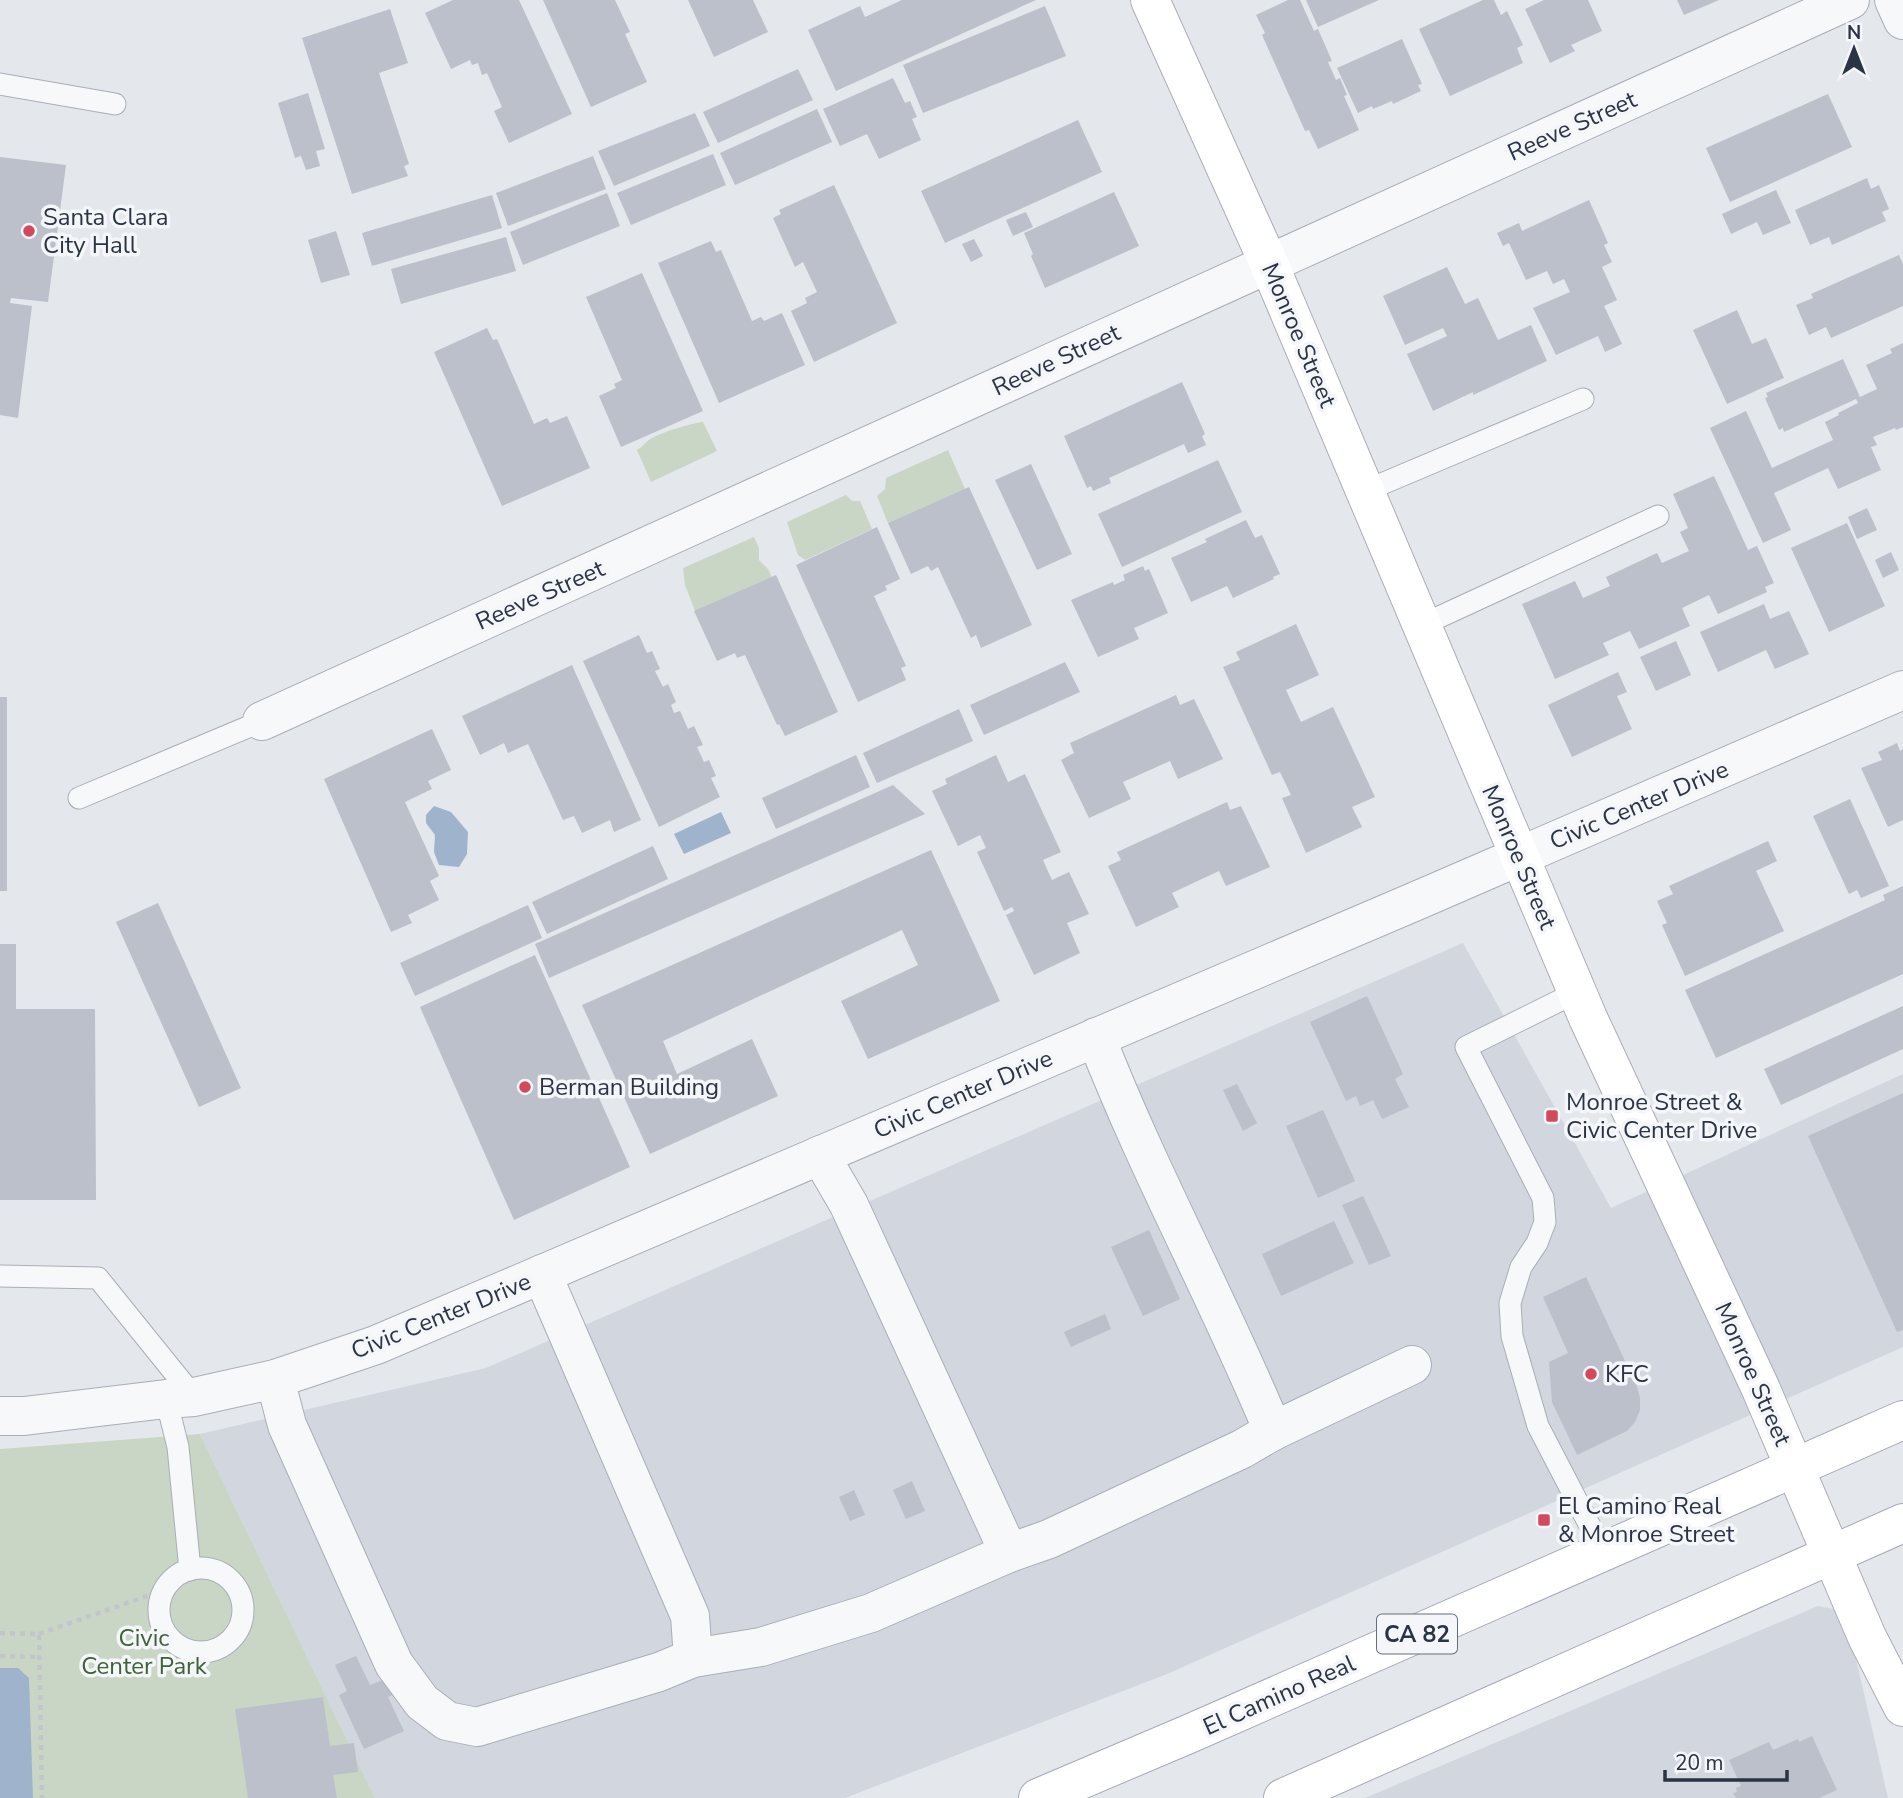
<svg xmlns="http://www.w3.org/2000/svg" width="1903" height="1798" viewBox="0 0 1903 1798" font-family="'Nunito Sans',sans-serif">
  <rect width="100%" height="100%" fill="#e4e7ec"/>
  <g fill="#d2d6de">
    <polygon points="1463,943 1611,1208 1903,1074 1903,1347 1167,1674 845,1798 375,1798 200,1434 486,1368"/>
    <polygon points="1818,1606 1845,1611 1888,1798 1365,1798"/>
  </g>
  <g fill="#c9d6c5">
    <path d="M703 422 717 451 651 482 637 450C643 447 644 443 649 440 658 433 692 423 703 422Z"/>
    <polygon points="948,450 965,489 888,523 877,496 885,489 886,478"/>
    <polygon points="846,495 852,501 860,501 872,529 805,560 798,555 787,522"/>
    <polygon points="754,537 759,548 759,560 768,569 772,577 695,611 685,585 683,568"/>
    <polygon points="200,1434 375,1798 0,1798 0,1449"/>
  </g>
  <g fill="#9fb4cc">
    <polygon points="434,806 451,812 468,832 467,854 459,867 439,865 434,852 435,835 426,823 426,815"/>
    <polygon points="721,812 731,833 684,854 674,834"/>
    <polygon points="0,1668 18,1668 29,1678 33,1798 0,1798"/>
  </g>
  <g fill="#bbc0ca">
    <polygon points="453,0 519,0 572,114 509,143 494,111 502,107 487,73 482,75 478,63 472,65 470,60 451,69 425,13"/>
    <polygon points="543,0 615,0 630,32 625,34 647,82 591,107"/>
    <polygon points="688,0 753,0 768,32 714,57"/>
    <polygon points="902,0 1036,0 836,91 808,30 860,6 865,17"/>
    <polygon points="1288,0 1300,0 1314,31 1318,29 1332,61 1328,62 1336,80 1340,78 1347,95 1344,96 1359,130 1318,149 1309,130 1305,131 1262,35 1265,33 1256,15"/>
    <polygon points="1306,0 1379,0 1318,27"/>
    <polygon points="1483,0 1494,0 1501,15 1507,11 1523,45 1517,48 1523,63 1450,96 1419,29"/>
    <polygon points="1544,0 1588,0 1602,31 1571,45 1575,51 1550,63 1525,9"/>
    <polygon points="1677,0 1719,0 1684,15"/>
    <polygon points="1045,6 1066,56 923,113 903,65"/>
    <polygon points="390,9 408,63 379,73 409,164 404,166 408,176 352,194 302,38"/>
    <polygon points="1402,39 1422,84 1418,85 1421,91 1393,104 1392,101 1373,109 1372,106 1358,113 1337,68"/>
    <polygon points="798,69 813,100 718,143 703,112"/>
    <polygon points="893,78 905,103 910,101 917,117 912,119 921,140 879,159 867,134 840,146 823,109"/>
    <polygon points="308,93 325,149 316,151 320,166 306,170 301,156 295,158 278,103"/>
    <polygon points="1828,94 1852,147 1730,202 1706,148"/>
    <polygon points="817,109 832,142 735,185 720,153"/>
    <polygon points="695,113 710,146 614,186 598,151"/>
    <polygon points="1078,120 1102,172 945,243 921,191"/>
    <polygon points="713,154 726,185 631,225 617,193"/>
    <polygon points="593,156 606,189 508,226 496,193"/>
    <polygon points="0,157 66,165 48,302 11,298 10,303 32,306 18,418 0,415"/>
    <polygon points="1867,178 1871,189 1879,185 1889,209 1882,212 1886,221 1832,245 1829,237 1810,245 1795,210"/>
    <polygon points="834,185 897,323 814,362 791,311 807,303 805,298 817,292 803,262 795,267 773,218 781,214 779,210"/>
    <polygon points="1776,190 1791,223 1763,235 1757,222 1731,234 1722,214"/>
    <polygon points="1114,192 1139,246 1045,288 1031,256 1033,254 1024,233"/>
    <polygon points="607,193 620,226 523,265 510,232"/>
    <polygon points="492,195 502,228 372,266 362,233"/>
    <polygon points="1589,200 1608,243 1604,245 1612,262 1602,267 1617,300 1604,306 1622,344 1605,352 1598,336 1556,355 1533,308 1570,292 1564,279 1553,284 1547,271 1526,280 1509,243 1503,246 1497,233 1519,223 1522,231"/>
    <polygon points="1026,212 1033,227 1013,236 1006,220"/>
    <polygon points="336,231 350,275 321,283 308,240"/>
    <polygon points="506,237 516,271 401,304 391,269"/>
    <polygon points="974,239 983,256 971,262 962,244"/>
    <polygon points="711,241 716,252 721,250 752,321 761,317 764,321 782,313 805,365 719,403 658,263"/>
    <polygon points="1899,255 1903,264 1903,306 1831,338 1826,327 1809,335 1796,305 1813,298 1811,294"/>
    <polygon points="1447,267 1465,304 1478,298 1498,340 1531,325 1547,361 1473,395 1473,392 1433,411 1407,354 1447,336 1443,328 1405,345 1383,296"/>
    <polygon points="642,273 703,411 621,447 599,396 616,388 614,384 622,380 586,297"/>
    <polygon points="1737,310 1752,344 1766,338 1784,378 1727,404 1693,330"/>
    <polygon points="487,328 493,340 497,339 534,424 547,418 550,423 567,416 590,468 502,506 434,352"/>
    <polygon points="1903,343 1903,427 1896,430 1895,428 1873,437 1877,445 1871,447 1881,470 1838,489 1828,468 1774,493 1791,530 1763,543 1710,428 1746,411 1772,468 1833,440 1825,422 1839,415 1838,413 1858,403 1856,399 1784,432 1783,428 1779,430 1765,398 1768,397 1766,393 1843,359 1860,397 1877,389 1866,365 1892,353 1890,349"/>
    <polygon points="1182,382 1205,434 1202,436 1206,445 1188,453 1184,444 1109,478 1111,483 1093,491 1091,486 1087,488 1064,436"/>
    <polygon points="1218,460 1242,512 1122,567 1098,514"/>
    <polygon points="1031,464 1072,554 1037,570 995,480"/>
    <polygon points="1714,476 1748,550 1757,546 1774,583 1765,587 1767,592 1718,614 1709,595 1682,608 1690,626 1639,649 1630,631 1603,643 1609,655 1555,679 1522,604 1575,581 1583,598 1610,586 1606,577 1657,553 1662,563 1689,551 1680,532 1688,528 1673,494"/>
    <polygon points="969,487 1032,625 981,648 976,635 971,638 938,567 931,571 928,566 911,574 888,523"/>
    <polygon points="1867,508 1877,530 1857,539 1848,517"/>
    <polygon points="1246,520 1255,538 1262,535 1280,574 1273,577 1274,579 1233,598 1227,586 1191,602 1171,558 1207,542 1205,539"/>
    <polygon points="1847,523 1885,606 1829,632 1791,548"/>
    <polygon points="877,527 900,579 885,586 887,590 874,596 906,666 901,668 906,680 858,702 796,565"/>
    <polygon points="1891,552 1899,570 1883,578 1875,560"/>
    <polygon points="1143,566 1145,571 1149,569 1168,613 1134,628 1139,639 1098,657 1071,600 1113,582 1114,585 1125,580 1123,575"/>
    <polygon points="776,575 838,712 785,736 779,724 777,725 745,655 737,658 735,653 717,661 694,611"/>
    <polygon points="1764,604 1770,619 1789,611 1809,654 1775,669 1766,650 1718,672 1700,632"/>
    <polygon points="1296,624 1319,675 1286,690 1301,722 1333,707 1375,797 1352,807 1362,827 1306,853 1282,798 1291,795 1280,772 1272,775 1223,667 1240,660 1236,652"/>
    <polygon points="639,635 647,653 652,651 660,669 655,671 663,687 668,684 676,702 671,705 674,713 680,711 688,729 694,726 703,745 697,747 704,762 709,760 716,776 711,778 720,797 659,827 583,661"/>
    <polygon points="1676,641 1691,675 1656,691 1640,657"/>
    <polygon points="1065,662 1080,692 984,735 970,705"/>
    <polygon points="572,665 641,820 614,832 610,820 582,833 574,816 563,820 528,744 508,753 504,743 480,755 462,716"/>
    <polygon points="1618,672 1627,692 1617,696 1632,729 1572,757 1548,705"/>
    <polygon points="1176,695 1180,705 1194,699 1223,759 1178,779 1170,761 1123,782 1131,799 1089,818 1061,760 1074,753 1070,743"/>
    <rect x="0" y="697" width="7" height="194"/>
    <polygon points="959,709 973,741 877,783 863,753"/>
    <polygon points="432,729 451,770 428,781 432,789 405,802 439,876 430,881 439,900 408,915 412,923 391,932 324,779"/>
    <polygon points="1897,743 1900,751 1903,749 1903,820 1888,827 1861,768 1882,760 1878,752"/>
    <polygon points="856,755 870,787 776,829 762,798"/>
    <polygon points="996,755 1008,782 1025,774 1061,852 1043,860 1052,880 1069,872 1089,914 1067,923 1080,953 1034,975 1006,915 1014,911 1012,907 1004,911 977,852 986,848 980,835 958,846 932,791 947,784 945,779"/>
    <polygon points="893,785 925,814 549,978 535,944"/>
    <polygon points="1850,799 1889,886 1861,898 1857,890 1849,894 1813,816"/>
    <polygon points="1227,802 1230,810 1241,806 1270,867 1226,886 1219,871 1172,893 1179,907 1136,927 1108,866 1121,860 1117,852"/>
    <polygon points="1768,841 1777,861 1756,871 1784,931 1685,976 1662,925 1667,923 1657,901 1673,894 1669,886"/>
    <polygon points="653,846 668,879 547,934 532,902"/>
    <polygon points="931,850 1000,1001 868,1059 841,1001 918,965 902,930 663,1041 677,1074 752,1039 778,1096 650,1154 582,1005"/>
    <polygon points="1903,886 1903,974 1716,1058 1685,990 1885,900 1883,895"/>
    <polygon points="158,903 241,1088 199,1107 116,922"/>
    <polygon points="528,905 542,938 415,996 400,963"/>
    <polygon points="0,944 16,944 16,1009 95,1009 96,1200 0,1200"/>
    <polygon points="535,955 630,1167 514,1220 420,1007"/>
    <polygon points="1367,996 1403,1074 1395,1079 1409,1107 1382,1119 1373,1100 1360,1106 1356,1096 1346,1101 1310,1022"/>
    <polygon points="1903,1006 1903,1049 1781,1105 1764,1069"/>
    <polygon points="1237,1084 1257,1123 1243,1131 1223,1090"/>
    <polygon points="1903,1093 1903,1330 1897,1332 1808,1136"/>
    <polygon points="1323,1110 1355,1181 1318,1198 1286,1126"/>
    <polygon points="1363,1196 1391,1256 1369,1265 1342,1205"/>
    <polygon points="1334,1221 1354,1263 1281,1296 1262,1254"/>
    <polygon points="1149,1230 1180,1299 1143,1316 1111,1247"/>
    <polygon points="1586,1277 1637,1387 1640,1398 1640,1410 1635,1422 1627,1431 1577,1455 1552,1402 1549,1362 1568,1353 1543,1297"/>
    <polygon points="1105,1314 1111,1329 1071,1347 1064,1332"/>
    <polygon points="912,1481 925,1511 906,1519 893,1490"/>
    <polygon points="854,1490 865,1515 850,1521 839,1497"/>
    <polygon points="356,1656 370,1685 393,1676 400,1691 388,1697 404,1731 364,1749 339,1695 347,1691 335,1665"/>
    <polygon points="323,1697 330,1746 354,1743 358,1772 333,1775 337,1798 248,1798 235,1709"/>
    <polygon points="1812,1736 1837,1790 1819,1798 1736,1798 1733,1793 1737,1792 1736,1788 1741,1786 1729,1760 1769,1742 1773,1750 1798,1739 1799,1742"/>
  </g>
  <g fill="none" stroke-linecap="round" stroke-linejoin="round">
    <g stroke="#a9aeb7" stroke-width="23">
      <g id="lane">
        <polyline points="0,84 115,104"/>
        <polyline points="1365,491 1583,399"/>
        <polyline points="1422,625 1658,516"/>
        <polyline points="79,798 262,721"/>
        <polyline points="1577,992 1466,1047 1543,1198 1545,1222 1537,1243 1521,1267 1510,1303 1512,1336 1538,1426 1604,1553"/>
        <polyline points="0,1276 98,1278 194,1397"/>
        <polyline points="166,1399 178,1447 190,1570"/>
        <circle cx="201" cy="1610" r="42"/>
      </g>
    </g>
    <g stroke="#a9aeb7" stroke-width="40">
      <g id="street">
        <polyline points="1894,0 1903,20"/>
        <polyline points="262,721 1850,0"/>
        <path d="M820 1155 849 1205 1009 1553 1049 1539 1242 1449 1273 1431C1218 1298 1148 1171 1096 1037"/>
        <polyline points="275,1379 287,1425 394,1664 422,1702 447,1721 477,1727 659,1672 693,1658 690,1616 542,1274"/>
        <polyline points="0,1416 24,1416 166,1399 194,1397 275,1379 376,1345 1423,898 1903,690"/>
        <polyline points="1273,1431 1412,1365"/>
        <polyline points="693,1658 761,1647 871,1613 1009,1553"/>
      </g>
    </g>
    <g stroke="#a9aeb7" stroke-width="40">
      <polyline id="secondary" points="1150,0 1269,264 1588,1018 1760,1387 1867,1637 1903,1707"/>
    </g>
    <g stroke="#a3abb8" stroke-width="40">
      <g id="primary">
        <polyline points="1038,1798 1191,1733 1903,1420"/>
        <polyline points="1283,1798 1903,1523"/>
      </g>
    </g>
    <g stroke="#c2c5cb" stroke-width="4.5" stroke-dasharray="5 5" stroke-linecap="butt">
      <polyline points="0,1633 39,1634 42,1798"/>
      <polyline points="39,1634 164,1590"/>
      <polyline points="0,1656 40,1657"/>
    </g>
    <use href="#lane" stroke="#f7f8fa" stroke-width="21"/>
    <use href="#street" stroke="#f7f8fa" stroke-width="38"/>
    <use href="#secondary" stroke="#fff" stroke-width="38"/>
    <use href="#primary" stroke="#fff" stroke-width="38"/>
  </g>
  <g fill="#d1495b" stroke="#f4f6f9" stroke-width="2.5">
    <circle cx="29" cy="231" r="7"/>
    <circle cx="525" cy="1087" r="7"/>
    <rect x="1545" y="1109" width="14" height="14" rx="3.5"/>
    <circle cx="1591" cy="1374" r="7"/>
    <rect x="1537" y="1513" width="14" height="14" rx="3.5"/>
  </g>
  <g text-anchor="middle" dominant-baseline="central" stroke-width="7" stroke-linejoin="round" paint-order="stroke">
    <rect fill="#f4f6f9" stroke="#676e7b" stroke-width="2" x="1377" y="1614.5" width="80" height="39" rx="5"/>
    <g font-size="23" font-weight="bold" fill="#2b3445">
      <text x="1417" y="1634">CA 82</text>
    </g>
    <g font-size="24" fill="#2b3445" stroke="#f4f6f9">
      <text transform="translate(1572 126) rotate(-24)">Reeve Street</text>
      <text transform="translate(1299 335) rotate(67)">Monroe Street</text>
      <text transform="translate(1056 360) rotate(-25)">Reeve Street</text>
      <text transform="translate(540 595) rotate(-24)">Reeve Street</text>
      <text transform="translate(1639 805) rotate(-23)">Civic Center Drive</text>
      <text transform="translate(1519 857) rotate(67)">Monroe Street</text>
      <text transform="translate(963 1094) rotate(-23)">Civic Center Drive</text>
      <text transform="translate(441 1316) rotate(-22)">Civic Center Drive</text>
      <text transform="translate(1753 1374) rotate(66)">Monroe Street</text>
      <text transform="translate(1279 1695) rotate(-24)">El Camino Real</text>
    </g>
    <g font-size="24" fill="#2b3445" stroke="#f4f6f9" text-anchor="start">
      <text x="43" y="217">Santa Clara<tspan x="43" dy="28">City Hall</tspan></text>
      <text x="539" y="1087">Berman Building</text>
      <text x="1566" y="1102">Monroe Street &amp;<tspan x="1566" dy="28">Civic Center Drive</tspan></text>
      <text x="1605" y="1374">KFC</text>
      <text x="1558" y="1506">El Camino Real<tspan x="1558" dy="28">&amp; Monroe Street</tspan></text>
    </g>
    <g font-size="24" fill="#3f6138" stroke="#f4f6f9">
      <text x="144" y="1638">Civic<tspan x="144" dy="28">Center Park</tspan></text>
    </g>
  </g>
  <g transform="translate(1854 49)" stroke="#f4f6f9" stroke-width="5" paint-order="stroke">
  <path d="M0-5L12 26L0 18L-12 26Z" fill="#2b3445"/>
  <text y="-10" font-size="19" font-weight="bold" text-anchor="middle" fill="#2b3445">N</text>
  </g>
  <path d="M1665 1770v10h122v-10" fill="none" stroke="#2b3445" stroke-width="3.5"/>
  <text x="1675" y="1770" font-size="21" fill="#2b3445" stroke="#f4f6f9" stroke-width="5" paint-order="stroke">20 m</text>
</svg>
